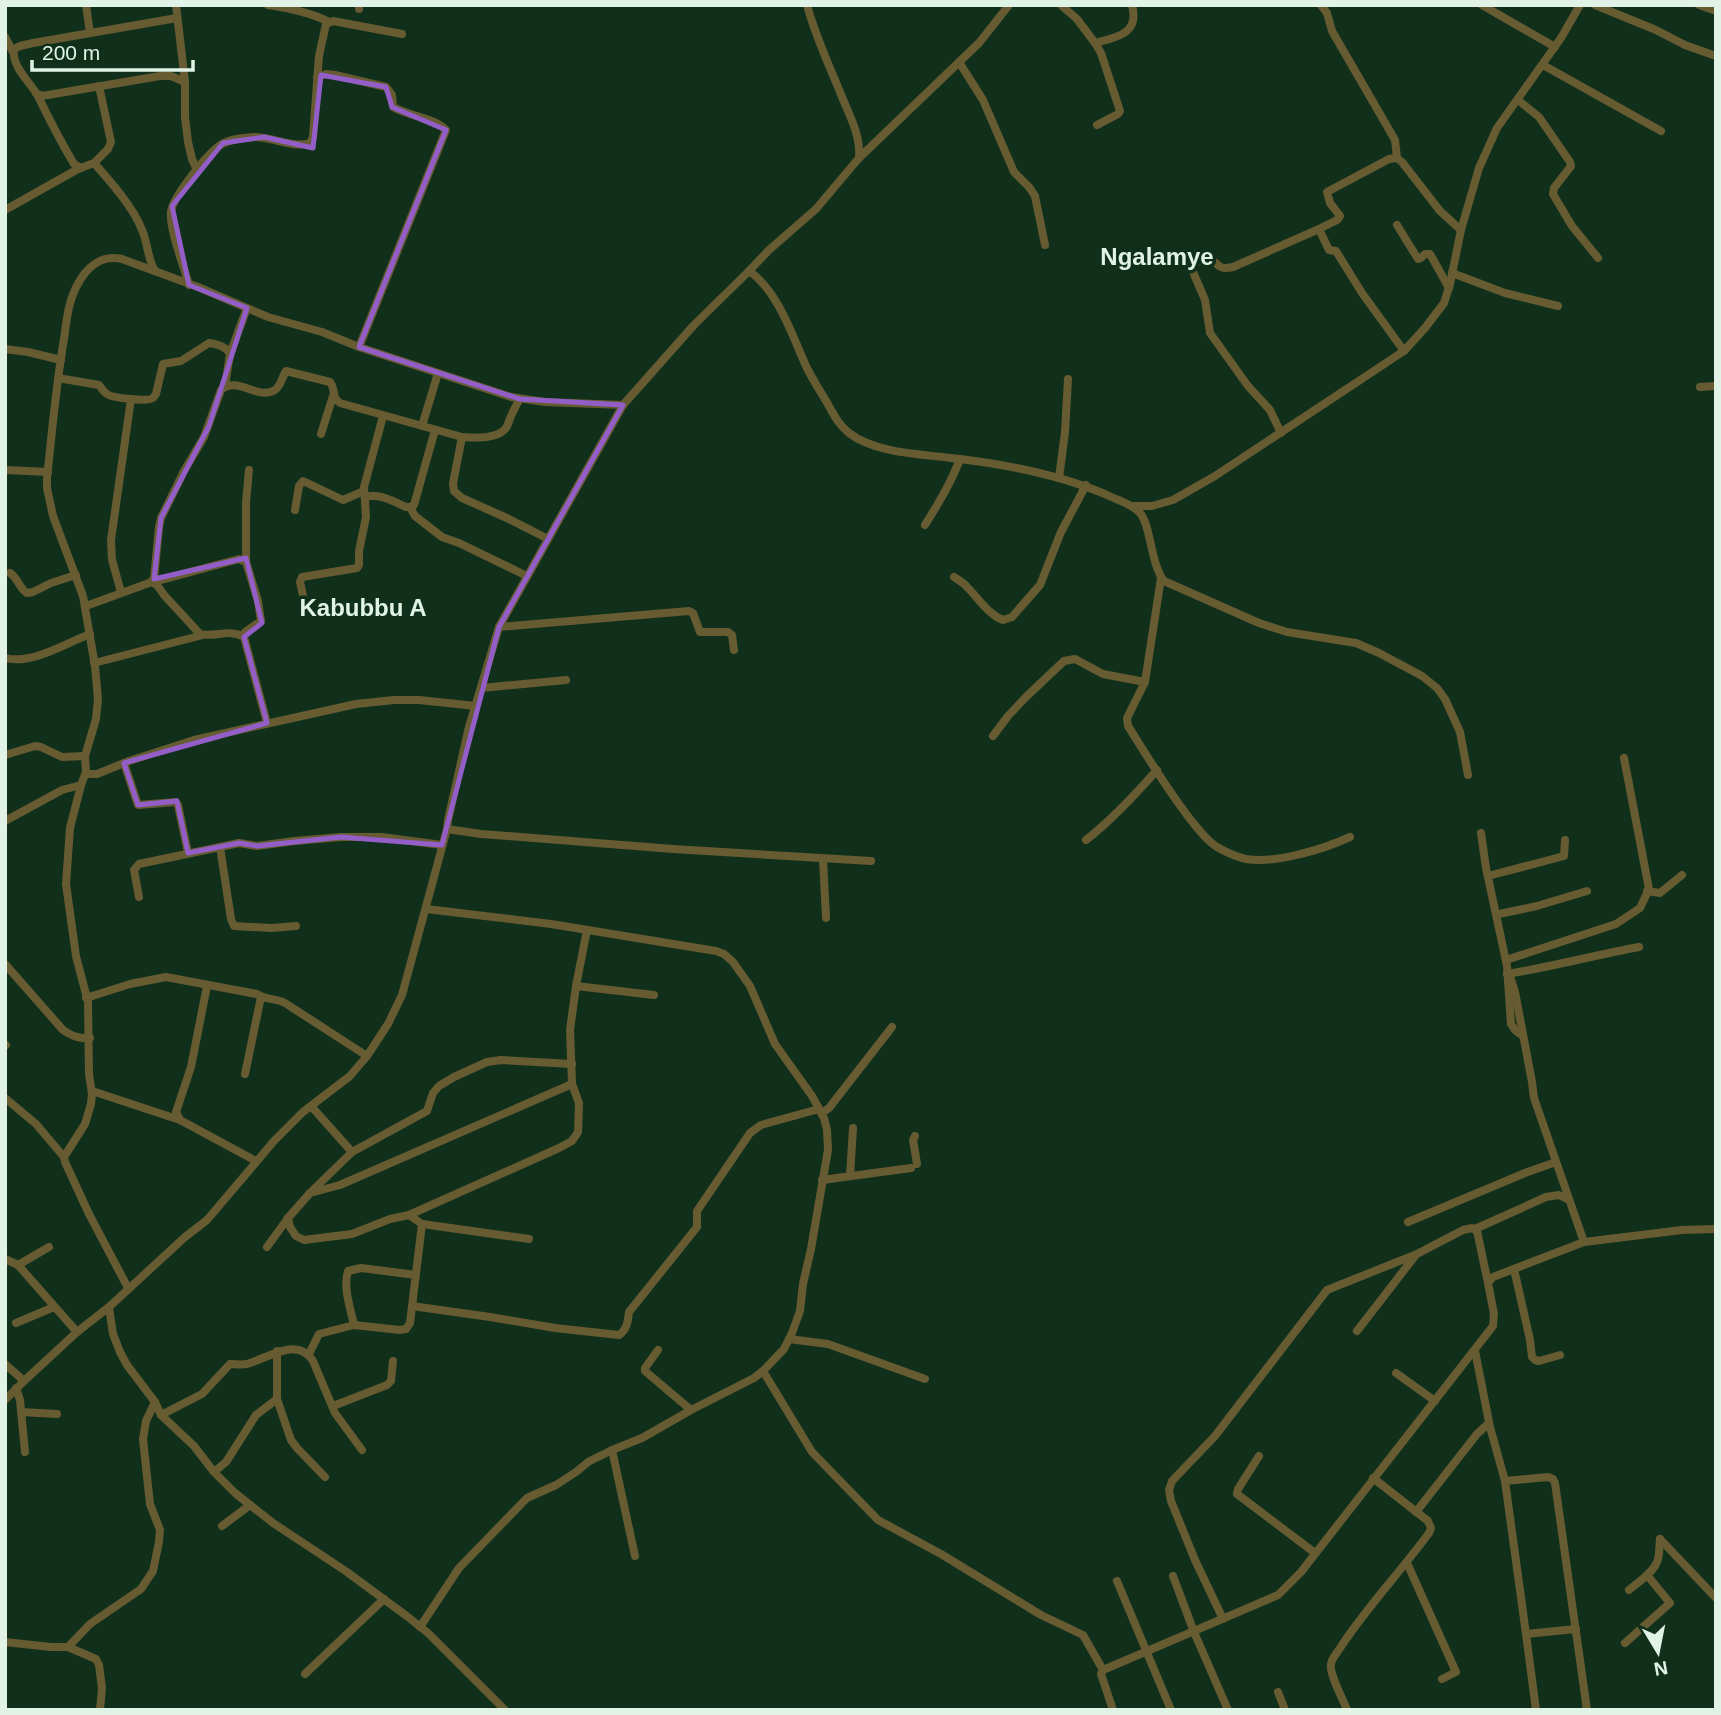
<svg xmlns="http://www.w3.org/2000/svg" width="1721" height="1715" viewBox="0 0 1721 1715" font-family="Arial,sans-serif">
  <rect width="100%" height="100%" fill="#11301c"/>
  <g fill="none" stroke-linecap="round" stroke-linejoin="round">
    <g stroke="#675b32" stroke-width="8">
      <polyline points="86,5 90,33"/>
      <polyline points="176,5 185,82 185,117 188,142 192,159 197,170"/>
      <path d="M268 5C289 8 310 12 329 22"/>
      <path d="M807 5C815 35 828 63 840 92 848 113 861 134 859 158"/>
      <path d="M1061 5 1077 19 1095 43C1117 37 1140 34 1132 5"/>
      <polyline points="1321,5 1327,13 1332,31 1395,140 1397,158 1402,162 1440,211 1461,230"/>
      <polyline points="1482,5 1555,47"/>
      <polyline points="1595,5 1656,30 1685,45 1716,56"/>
      <polyline points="1699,5 1716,11"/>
      <polyline points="359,9 359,5"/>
      <polyline points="5,37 13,52"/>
      <polyline points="1095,43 1101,53 1120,111 1118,114 1097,125"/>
      <polyline points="959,62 983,100 1014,172 1029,187 1035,196 1045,245"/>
      <polyline points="1543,65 1661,131"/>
      <path d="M317 77 326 74 335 75 386 87 392 95 393 107C408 116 436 118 446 130L359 347"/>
      <polyline points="36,93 42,96 160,76 171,76 185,82"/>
      <polyline points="1518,100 1539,117 1570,162 1571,166 1554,188 1553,194 1572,226 1598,258"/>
      <polyline points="1397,158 1389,159 1327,192 1330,203 1340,216 1337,220 1319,229 1329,250 1336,251 1362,293 1404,351"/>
      <path d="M94 163C110 181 134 208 142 230 148 243 147 258 155 271"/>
      <path d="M81 168 74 164C61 142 49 119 38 96 30 82 11 66 14 49L20 46 33 43 177 18"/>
      <polyline points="5,210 78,169 94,163 108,149 111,142 99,86"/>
      <polyline points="1397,225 1418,259 1421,258 1425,254 1430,254 1449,288"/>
      <path d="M749 271C778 291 792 335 806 366 813 381 822 393 830 408 835 417 840 426 849 433 875 453 919 454 951 458 1005 464 1067 476 1116 499 1124 502 1133 506 1139 512 1151 523 1150 563 1164 581L1259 623 1287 632 1356 643 1379 653 1422 676 1437 688 1445 699 1460 732 1468 775"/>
      <polyline points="1452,273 1505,293 1558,306"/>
      <path d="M189 285C184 267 169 228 171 212 172 198 209 151 222 144 231 139 242 138 253 137 271 136 294 149 310 143L313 137 319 56 326 24 333 21 402 34"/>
      <polyline points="5,349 28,352 61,360"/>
      <polyline points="230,354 247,308"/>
      <path d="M58 378 99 385C102 388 103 392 107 394 112 398 148 402 153 398 154 397 155 395 156 394L163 364 181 361 209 343C217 344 226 346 230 354L225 386"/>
      <polyline points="1700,387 1716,386"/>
      <polyline points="422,426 438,373"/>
      <path d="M1281 433 1270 410 1248 386 1210 333 1205 300 1190 265 1204 259 1210 258C1220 266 1219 270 1233 267L1319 229"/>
      <polyline points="321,434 333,396"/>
      <polyline points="462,437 453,483 454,491 462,498 509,519 548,539"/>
      <polyline points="5,470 48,472"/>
      <polyline points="1059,478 1065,432 1068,379"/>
      <path d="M365 497C380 493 392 501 406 507H410L414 505 435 430"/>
      <polyline points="1133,506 1152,506 1173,500 1215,476 1404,351 1425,328 1444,303 1450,284 1461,230 1479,168 1497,128 1561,38 1580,5"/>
      <polyline points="410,507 415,516 442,537 459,543 527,576"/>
      <polyline points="295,510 299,486 303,481 343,500 364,491"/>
      <path d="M925 525C938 504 951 483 960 459"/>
      <polyline points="246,562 246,502 249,470"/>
      <path d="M10 573C18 578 19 588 27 593L33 592 51 583 76 575"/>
      <path d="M954 577C959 580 964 583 968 588 979 599 988 614 1003 620L1012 617 1040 585 1061 532 1086 485"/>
      <path d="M1161 578 1145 682 1127 718 1128 726C1149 759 1169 793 1194 824 1201 832 1207 841 1217 847 1224 851 1237 857 1246 859 1275 864 1324 849 1350 837"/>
      <polyline points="154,579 160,580 168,578 239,559 246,562 258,601 261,621 245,632 244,637 267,723"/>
      <path d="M151 582 157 585 164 595 200 634C215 638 229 628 244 637"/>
      <polyline points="121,592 112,560 111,540 131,399"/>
      <polyline points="304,600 300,582 302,577 357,568 359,565 359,551 366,517 364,487 383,416"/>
      <path d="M86 606 149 583 154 579 159 527 161 518 184 471 204 437 221 390C237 375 258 401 275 390 281 386 282 377 286 371L330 382C336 389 331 397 340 403L462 437C474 438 497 439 505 429 509 425 509 419 512 414 514 409 517 404 520 399"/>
      <polyline points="499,627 689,611 693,613 700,632 728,632 732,635 734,650"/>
      <path d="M5 658C32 665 66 643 90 634"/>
      <polyline points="94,663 203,635"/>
      <polyline points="481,688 566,680"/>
      <polyline points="993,736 1008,716 1026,697 1064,661 1075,659 1103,674 1145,682"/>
      <polyline points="5,755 35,746 41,747 62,757 85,756"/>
      <polyline points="124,763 138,805 176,802 178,805 188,853"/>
      <polyline points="86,772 89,774 97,774 129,761 194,740 356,704 394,700 419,700 476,706"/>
      <polyline points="5,821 62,790 81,785"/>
      <polyline points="447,829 481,834 673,849 871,861"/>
      <polyline points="1481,833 1486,868 1507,966 1511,1024 1515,1030 1523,1036"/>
      <path d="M1086 840C1113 819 1135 795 1157 770"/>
      <polyline points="220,847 231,919 234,926 271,928 296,926"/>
      <polyline points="823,859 826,918"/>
      <polyline points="1488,876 1564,856 1565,840"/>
      <polyline points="1647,891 1660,893 1682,875"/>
      <polyline points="139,897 134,870 139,864 239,843 257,846 294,841 341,837 382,837 442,845"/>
      <polyline points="1499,914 1537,906 1587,891"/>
      <polyline points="587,930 576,986 654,995"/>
      <polyline points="1506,960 1616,924 1640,908 1649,889 1624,758"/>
      <path d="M5 964 63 1030C72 1036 79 1039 90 1038"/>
      <path d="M86 998 130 984 166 977 257 994C265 1000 276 998 285 1003L367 1056"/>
      <polyline points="5,1046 6,1045"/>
      <polyline points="245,1074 261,997"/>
      <polyline points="92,1091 180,1120 256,1161"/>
      <polyline points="5,1098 36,1124 64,1157 65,1162 89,1214 128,1288"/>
      <polyline points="311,1106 352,1152"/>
      <polyline points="822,1113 829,1108 892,1027"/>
      <polyline points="180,1120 176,1112 191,1067 207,986"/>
      <polyline points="915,1136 913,1140 917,1164"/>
      <path d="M64 1157 85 1124 91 1104 92 1094 89 1074 88 1002 76 956 66 884 70 828 81 785 86 772 85 756 96 719 98 699 95 666 83 596 53 516 47 488V478C52 432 56 385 64 339 66 326 67 310 72 297 80 275 96 253 122 259L198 287 268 317 322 332 359 347 511 397 545 402 623 405"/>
      <polyline points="850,1176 853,1128"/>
      <polyline points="822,1180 911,1168"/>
      <polyline points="310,1193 340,1185 572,1084"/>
      <polyline points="409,1215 422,1224 529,1239"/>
      <polyline points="288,1218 290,1227 296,1236 304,1240 352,1234 390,1219 409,1215 559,1148 572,1141 578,1132 579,1103 572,1084 570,1030 576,986"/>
      <polyline points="1408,1222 1525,1173 1556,1162"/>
      <polyline points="1475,1229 1546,1197 1559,1195 1569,1200"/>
      <path d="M1584 1242 1534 1098 1532 1082 1515 992 1510 976 1507 974C1551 967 1595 955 1639 947"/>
      <polyline points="267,1247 288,1218 310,1193 352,1152 427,1111 433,1093 439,1086 454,1077 487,1062 501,1060 572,1064"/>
      <polyline points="5,1259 18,1265 77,1332"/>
      <polyline points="18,1265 49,1247"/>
      <polyline points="1514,1269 1530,1340 1532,1357 1535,1360 1539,1361 1560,1355"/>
      <path d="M412 1306 490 1317 555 1328 619 1335C627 1330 628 1321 629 1312L697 1227V1211L750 1133 761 1125 819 1109"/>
      <polyline points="109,1307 113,1334 120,1352 127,1365 155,1402 161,1415 194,1446 214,1472 235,1493 273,1523 347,1572 408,1617 428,1633 505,1710"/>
      <polyline points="16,1323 54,1307"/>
      <path d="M354 1325C350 1307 343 1288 348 1271L361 1268 416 1275"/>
      <polyline points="1357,1331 1415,1256"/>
      <polyline points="789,1339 828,1344 925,1379"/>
      <polyline points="658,1350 645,1368 645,1371 691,1410"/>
      <polyline points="277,1351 277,1399 291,1440 297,1448 325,1477"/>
      <polyline points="1475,1351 1490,1427 1505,1481 1526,1634 1576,1629"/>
      <polyline points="309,1354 319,1334 354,1325 400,1330 406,1329 410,1323 422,1224"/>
      <polyline points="5,1364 24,1381"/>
      <polyline points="763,1371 812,1452 878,1520 941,1554 1041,1615 1083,1635 1103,1670"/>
      <polyline points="1396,1373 1435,1401"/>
      <polyline points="16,1388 20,1400 25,1452"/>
      <polyline points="5,1400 24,1381 77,1332 109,1307 185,1237 207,1220 274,1141 303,1112 350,1076 367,1056 388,1024 402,995 447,829 448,820 469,727 499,627 623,405 694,325 749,271 769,250 816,209 859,158 979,43 1009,5"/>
      <polyline points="333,1406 387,1385 391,1381 393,1361"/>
      <polyline points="21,1412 57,1414"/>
      <path d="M161 1415 202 1394 230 1364C236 1364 241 1365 247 1364 268 1358 297 1336 313 1361L335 1413 362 1450"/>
      <polyline points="612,1450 635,1556"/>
      <polyline points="1259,1456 1238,1489 1237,1494 1315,1553"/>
      <polyline points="214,1472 226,1462 256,1415 277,1399"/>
      <polyline points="1505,1481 1548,1477 1553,1479 1555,1483 1587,1710"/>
      <polyline points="1416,1512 1477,1434 1489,1423"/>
      <polyline points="222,1526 250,1505"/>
      <polyline points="1660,1539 1716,1598"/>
      <polyline points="1407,1563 1456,1672 1442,1679"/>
      <polyline points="1173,1576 1194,1632 1228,1710"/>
      <polyline points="1117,1581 1171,1710"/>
      <path d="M1629 1590C1638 1582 1652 1574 1657 1562 1660 1556 1659 1546 1660 1539"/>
      <polyline points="1223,1619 1195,1560 1171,1501 1169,1490 1172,1481 1215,1436 1327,1290 1417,1254 1463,1230 1472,1228 1477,1231 1488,1283"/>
      <polyline points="420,1627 459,1568 527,1498 556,1485 576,1472 588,1462 612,1450 642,1438 691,1410 754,1378 763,1371 784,1349 792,1333 800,1311 803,1284 811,1249 828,1150 827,1130 824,1118 812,1096 775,1044 750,986 733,962 724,954 716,951 551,924 426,909"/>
      <polyline points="1526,1634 1536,1710"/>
      <polyline points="5,1642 51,1647 68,1647 96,1659 99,1665 102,1688 100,1710"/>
      <polyline points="1625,1643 1670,1603 1647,1575"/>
      <polyline points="68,1647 90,1624 141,1589 153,1571 159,1542 160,1530 150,1504 143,1439 146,1421 155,1402"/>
      <polyline points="305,1674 384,1599"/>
      <polyline points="1278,1692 1285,1710"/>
      <polyline points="1113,1710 1101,1674 1103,1670 1278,1595 1301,1572 1493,1326 1494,1314 1488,1283 1493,1277 1584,1242 1682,1230 1716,1229"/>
      <path d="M1347 1710C1343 1699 1329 1674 1331 1664 1332 1657 1339 1651 1342 1645 1368 1606 1401 1571 1429 1533L1431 1528 1428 1521 1373 1478"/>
    </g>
  </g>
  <path fill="none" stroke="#945ec9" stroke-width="5" stroke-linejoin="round" d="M321 75 386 87 392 107 446 130 359 347 520 399 623 405 499 627 442 845 341 837 257 846 239 843 188 853 177 801 138 805 124 763 267 723 244 637 262 623 246 558 154 579 161 518 209 426 247 308 189 285 172 206 223 143 264 137 313 148Z"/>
  <g text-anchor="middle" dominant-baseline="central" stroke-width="7" stroke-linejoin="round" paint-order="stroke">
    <g font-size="24" font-weight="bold" fill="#e1f3e6" stroke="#11301c">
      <text x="1157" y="256">Ngalamye</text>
      <text x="363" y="607">Kabubbu A</text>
    </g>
  </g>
  <rect width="1721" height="1715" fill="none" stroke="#e1f3e6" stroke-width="14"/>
  <g transform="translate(1658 1652) rotate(170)" stroke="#11301c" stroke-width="5" paint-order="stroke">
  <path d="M0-5L12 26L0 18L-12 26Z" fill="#e1f3e6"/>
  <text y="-10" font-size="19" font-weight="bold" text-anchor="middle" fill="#e1f3e6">N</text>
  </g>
  <path d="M32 60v10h161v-10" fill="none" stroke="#e1f3e6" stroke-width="3.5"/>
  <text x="42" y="60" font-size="21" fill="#e1f3e6" stroke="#11301c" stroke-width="5" paint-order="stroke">200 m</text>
</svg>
